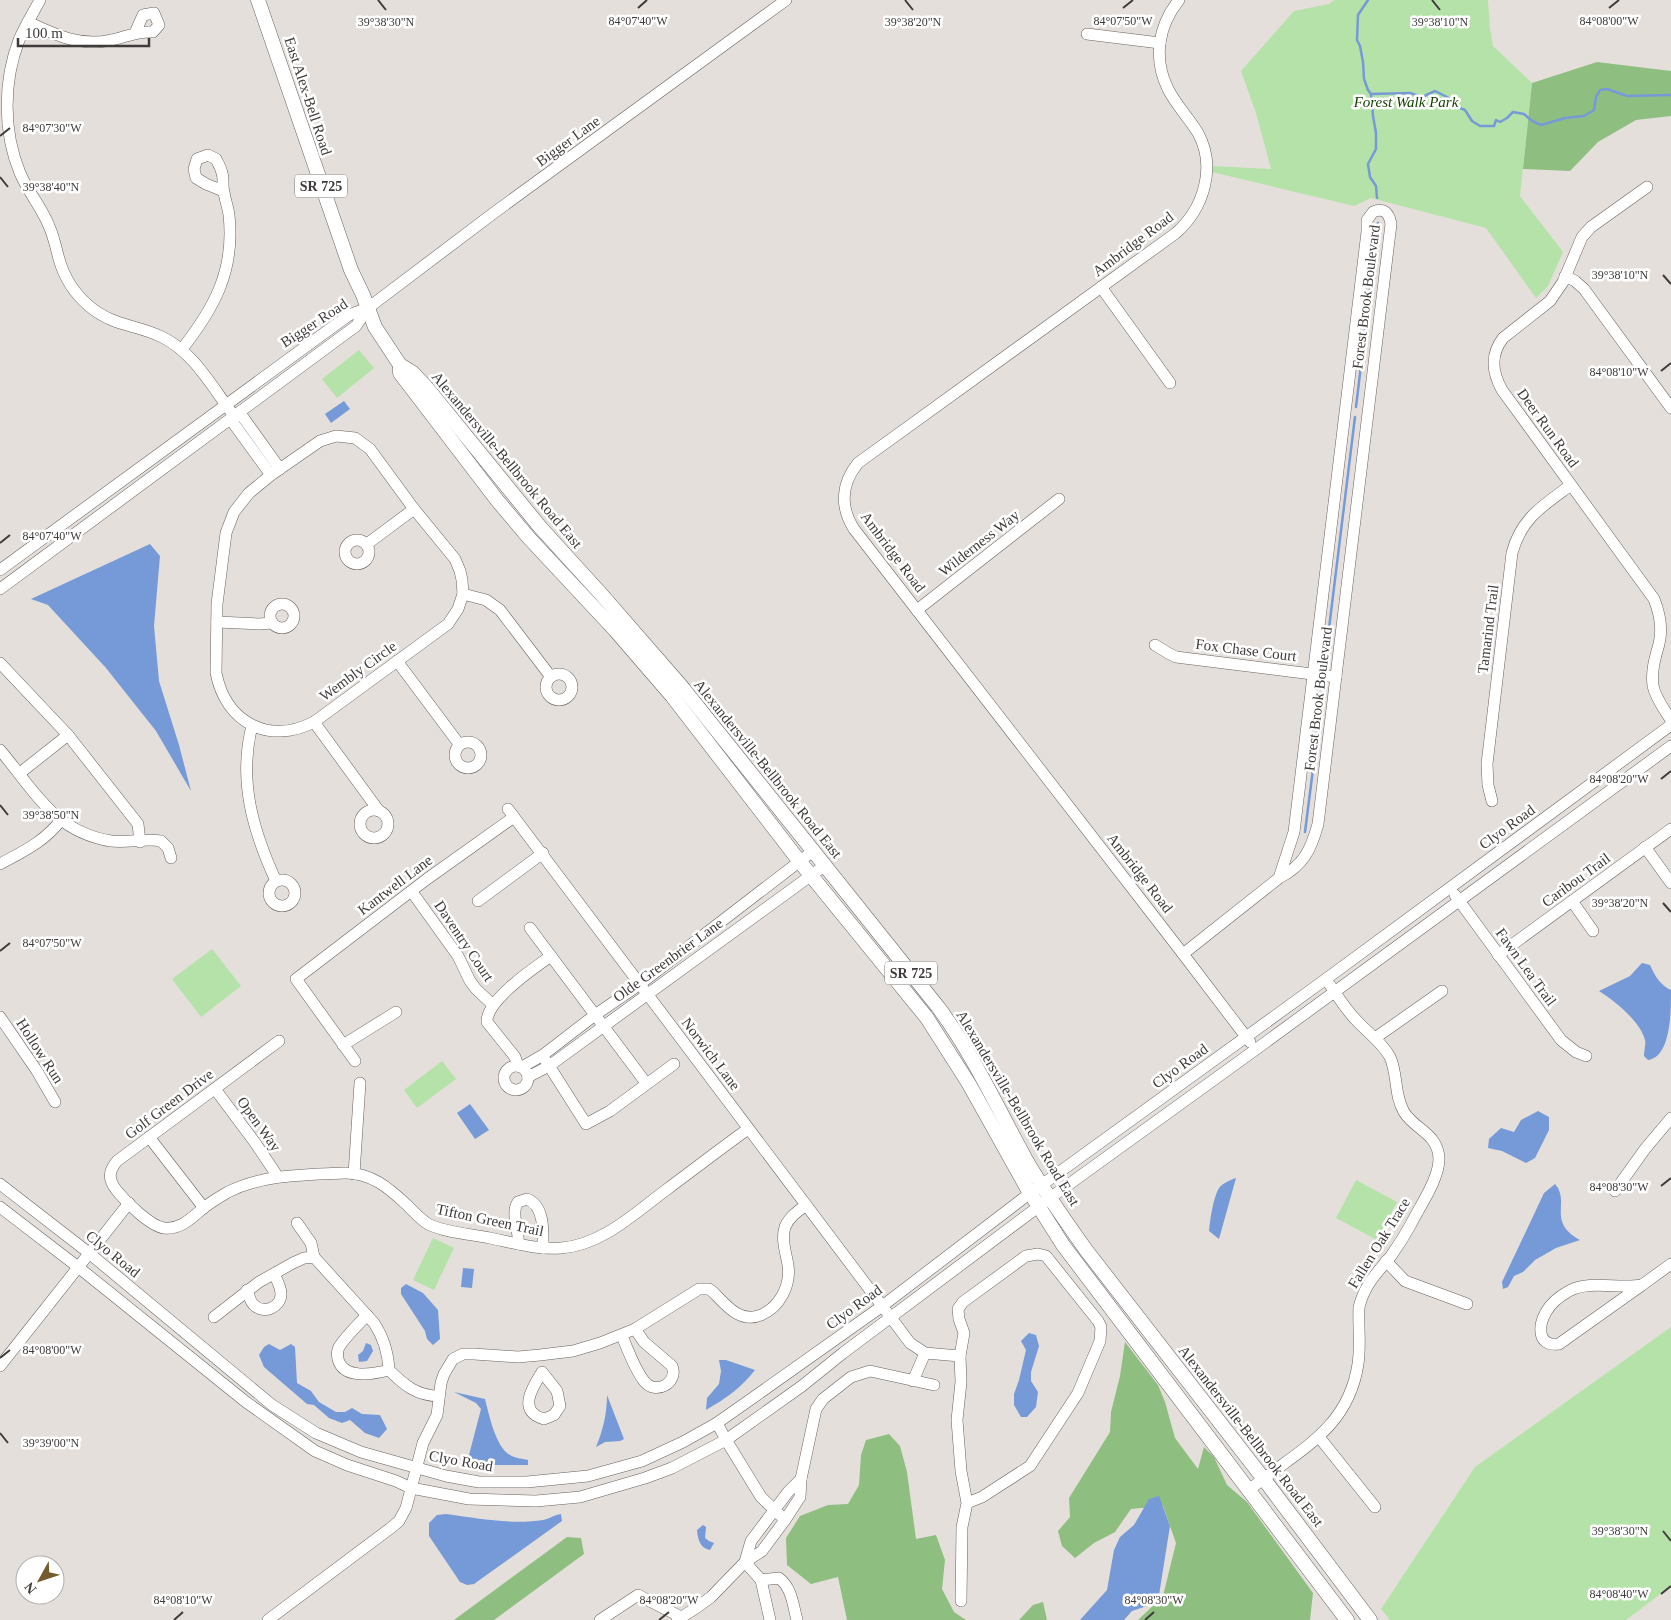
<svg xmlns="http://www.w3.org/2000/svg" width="1671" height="1620" viewBox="0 0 1671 1620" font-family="'Times New Roman',serif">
  <rect width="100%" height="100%" fill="#e5dfdb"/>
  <g fill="#b5e2a8">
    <polygon points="1334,0 1488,0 1490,29 1493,46 1532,83 1520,196 1563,252 1548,286 1536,298 1486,228 1371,198 1354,206 1212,172 1212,166 1271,169 1256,113 1241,71 1294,11 1329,4"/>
    <polygon points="359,350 374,368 337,398 322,379"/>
    <polygon points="212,949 241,986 201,1017 172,979"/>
    <polygon points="442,1061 456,1079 417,1108 404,1090"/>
    <polygon points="1356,1180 1397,1202 1377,1240 1336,1218"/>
    <polygon points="433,1238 454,1248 434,1290 413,1280"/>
    <polygon points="1671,1327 1671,1586 1626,1620 1390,1620 1381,1609 1475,1467"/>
  </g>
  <g fill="#8fbe81">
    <polygon points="1597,62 1671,71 1671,116 1636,120 1598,142 1570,171 1523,169 1532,83"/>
    <polygon points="1125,1342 1158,1385 1165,1402 1175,1438 1198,1469 1204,1447 1214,1457 1227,1485 1247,1502 1313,1593 1310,1620 1138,1620 1163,1596 1176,1543 1163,1506 1131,1509 1115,1532 1094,1543 1075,1558 1062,1546 1058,1531 1070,1517 1069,1498 1110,1432 1111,1412 1120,1376"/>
    <polygon points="889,1434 900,1446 907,1472 916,1539 936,1535 945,1560 942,1589 954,1612 966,1620 847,1620 838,1577 811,1584 787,1565 786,1538 800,1516 828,1505 848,1504 859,1485 861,1455 866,1440"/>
    <polygon points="567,1537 581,1538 584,1554 494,1620 454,1620"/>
    <polygon points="1043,1602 1047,1620 1019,1620 1033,1605"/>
  </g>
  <g fill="#759ad7">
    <polygon points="344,401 350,409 331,423 325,414"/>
    <polygon points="150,544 160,556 154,626 159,681 179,745 191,791 156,731 106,668 48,605 31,599"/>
    <path d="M1642 963 1650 965C1655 976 1660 985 1671 990 1671 1012 1671 1057 1648 1060L1644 1056C1644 1051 1646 1045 1645 1040 1640 1021 1615 1001 1599 991L1630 976Z"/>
    <polygon points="470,1104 489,1130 475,1139 457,1113"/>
    <polygon points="1538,1111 1549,1117 1549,1130 1535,1158 1526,1163 1502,1151 1488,1148 1489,1139 1501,1128 1514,1132 1521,1120"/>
    <path d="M1236 1178 1219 1239 1209 1231C1210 1220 1213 1198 1219 1188 1223 1183 1230 1180 1236 1178Z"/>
    <path d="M1555 1184C1571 1202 1546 1221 1580 1240L1556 1248 1535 1260 1523 1272 1514 1276 1508 1287 1503 1289 1502 1282 1544 1193Z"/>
    <polygon points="463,1268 474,1269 472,1288 461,1287"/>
    <polygon points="406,1284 423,1293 438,1310 440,1339 433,1345 427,1339 425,1331 401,1294 401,1288"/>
    <polygon points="1029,1333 1036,1335 1039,1346 1031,1372 1031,1381 1038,1392 1036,1407 1027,1417 1021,1417 1014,1405 1014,1394 1019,1380 1026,1350 1021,1341"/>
    <polygon points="366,1343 371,1345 373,1351 367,1361 359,1362 358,1355 363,1351"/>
    <polygon points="269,1344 280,1350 291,1344 295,1347 297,1383 311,1391 319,1402 336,1412 345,1412 352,1408 362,1414 380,1415 387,1429 379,1438 365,1433 350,1420 342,1423 329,1418 314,1405 307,1404 264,1367 259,1355 264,1347"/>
    <path d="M719 1360H726L755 1370C741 1388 725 1399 706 1410L707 1398 719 1384 721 1371Z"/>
    <path d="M454 1392 485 1399C489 1414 496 1450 512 1456 516 1458 523 1459 528 1460V1465H474L469 1455 481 1409 476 1403Z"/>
    <path d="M607 1395 624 1439 620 1441 605 1442 596 1447C603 1430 607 1414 607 1395Z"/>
    <polygon points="1159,1496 1170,1526 1159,1595 1150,1605 1132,1611 1124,1620 1080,1620 1107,1590 1114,1550 1120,1537 1134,1525 1149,1499"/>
    <path d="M446 1514C477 1518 511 1525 543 1520 549 1519 554 1515 561 1514L562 1521 474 1584 467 1585 460 1582 429 1536V1523L437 1515Z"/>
    <path d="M703 1525 706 1527 705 1538 709 1541 714 1543 710 1550C700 1548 698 1540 697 1530Z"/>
  </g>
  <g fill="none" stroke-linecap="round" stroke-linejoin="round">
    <g stroke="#759ad7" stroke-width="2.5">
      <polyline points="1368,0 1358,15 1357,40 1360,46 1363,62 1364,79 1368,90 1371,94 1410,93 1422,97 1435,91 1453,100 1460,108 1465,110 1472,121 1480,126 1494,126 1496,120 1500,122 1507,118 1513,112 1524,114 1532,121 1541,125 1565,118 1584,116 1594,110 1596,97 1600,90 1607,89 1627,96 1671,95"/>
      <polyline points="1371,94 1373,116 1376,133 1376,149 1368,164 1370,177 1376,186 1377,198"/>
      <polyline points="1356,407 1378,223"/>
      <polyline points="1324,669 1355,417"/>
      <polyline points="1305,832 1324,683"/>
    </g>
    <g stroke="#68625f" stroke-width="12">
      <g id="minor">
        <path d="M40 0C33 13 25 26 19 40 3 82 3 132 20 173 28 192 42 208 49 226 54 237 56 248 59 259 64 277 75 294 89 306 114 327 136 324 162 337 195 353 213 389 235 417"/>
        <path d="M1179 0C1158 26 1153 59 1168 89 1176 105 1189 118 1198 133 1217 168 1203 209 1176 233L858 463C841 484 840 507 854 529L1183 954 1250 1042"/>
        <path d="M28 22C55 35 81 47 111 40 126 37 136 31 153 32L159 25 154 13 143 15 135 33"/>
        <polyline points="1087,34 1160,43"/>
        <path d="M1647 187 1591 227 1582 237 1563 282 1550 301 1503 338C1490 355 1492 372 1502 390L1654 599C1660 614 1663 628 1659 644 1655 658 1651 671 1653 686 1656 699 1664 709 1671 720"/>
        <polyline points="1565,276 1575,281 1584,289 1671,408"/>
        <polyline points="1101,287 1170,383"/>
        <path d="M182 349C215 307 235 270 229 215 228 207 225 200 224 192 222 186 224 179 222 173 221 168 218 163 216 159L208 155 197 159 194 169 196 178 206 184 223 191"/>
        <polyline points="240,413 280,469"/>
        <polyline points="231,420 271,475"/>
        <path d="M336 436 355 438 370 449 414 509 455 559 460 571 462 580 463 594 458 609 448 624 314 722C269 745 226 723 216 673L217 604 226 533 234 512 249 493 271 475 320 441Z"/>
        <circle cx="357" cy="552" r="12"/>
        <polyline points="367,544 414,509"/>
        <polyline points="0,570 349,315 368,308 495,212 786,0"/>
        <polyline points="0,589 356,326 368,308"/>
        <polyline points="463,594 486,600 500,610 551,677"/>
        <circle cx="282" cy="616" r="12"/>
        <polyline points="917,610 1059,499"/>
        <polyline points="217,622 259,624 272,623"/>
        <polyline points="1155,645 1168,653 1176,657 1336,677"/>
        <polyline points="397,661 459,744"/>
        <polyline points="0,663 68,735 138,824 140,842"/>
        <circle cx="559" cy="687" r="13"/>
        <polyline points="314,722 379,811"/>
        <path d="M252 726C238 780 253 831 276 881"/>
        <circle cx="468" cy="755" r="13"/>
        <path d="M0 750C34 790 54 832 111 841 127 843 147 838 161 841L168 848 171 858"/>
        <polyline points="20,773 68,735"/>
        <path d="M1492 801 1488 785 1487 764 1512 553C1521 518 1544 505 1571 485"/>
        <polyline points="508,809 910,1343 925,1353 960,1356"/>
        <circle cx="374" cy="824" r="14"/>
        <polyline points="1645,847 1671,883"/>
        <path d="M0 864C24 851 44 842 61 820"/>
        <circle cx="282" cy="893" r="13"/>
        <polyline points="412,892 458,956 470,981 476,989 493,1005"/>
        <polyline points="1455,895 1561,1040 1576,1052 1586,1056"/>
        <polyline points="478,901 543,853"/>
        <polyline points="1572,901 1593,931"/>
        <polyline points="530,928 646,1083"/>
        <path d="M1183 954 1279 878C1303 866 1311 850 1318 824L1391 224C1389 213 1384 207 1373 212L1367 220V232L1294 832 1279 878"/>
        <polyline points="1498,955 1671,829"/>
        <polyline points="0,1017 37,1071 55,1102"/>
        <polyline points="1375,1038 1442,991"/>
        <path d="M279 1041 117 1161C108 1172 108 1179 117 1191 126 1202 150 1226 164 1228 182 1230 193 1216 206 1206 213 1201 221 1196 228 1192 264 1174 304 1175 343 1173 371 1172 389 1188 408 1206 414 1212 420 1219 428 1224 446 1233 471 1234 490 1238 514 1243 538 1250 561 1248 602 1245 635 1213 666 1190 693 1170 720 1149 748 1129"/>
        <polyline points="343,1045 396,1012"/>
        <polyline points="355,1061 296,979 427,879 514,817"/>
        <polyline points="546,1061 586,1124 610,1111 674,1064"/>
        <circle cx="516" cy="1078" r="12"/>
        <path d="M518 1066 515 1057 487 1022C486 1000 534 968 551 956"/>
        <polyline points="522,1067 543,1055 595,1015 640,984 813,851"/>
        <polyline points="528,1077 549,1066 824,866"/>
        <polyline points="215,1089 256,1144 278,1177"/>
        <polyline points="149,1137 204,1208"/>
        <polyline points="354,1174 360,1083"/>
        <polyline points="0,1184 89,1253 272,1405 316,1433 361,1452 446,1476 479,1482 527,1482 588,1476 642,1461 683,1442 717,1423 754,1397 881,1307 1025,1197 1326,979 1671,725"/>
        <polyline points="1615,1191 1645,1149 1671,1118"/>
        <polyline points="0,1207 78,1267 246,1402 315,1451 347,1465 396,1481 411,1488 469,1499 536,1501 580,1497 645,1478 672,1468 726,1440 802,1386 843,1353 1050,1198 1255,1050 1671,746"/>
        <polyline points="297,1223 311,1243 314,1257"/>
        <path d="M518 1244C520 1231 510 1213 518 1202L527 1199C545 1206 543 1232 543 1248"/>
        <polyline points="1386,1261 1405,1281 1467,1304"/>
        <path d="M1642 1285 1559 1344C1537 1347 1538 1326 1546 1312 1551 1303 1560 1296 1569 1291 1590 1280 1618 1289 1642 1285Z"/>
        <polyline points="1642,1285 1671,1264"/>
        <path d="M247 1290C249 1295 250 1302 254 1305 264 1315 281 1307 281 1294 281 1287 277 1280 274 1274"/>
        <path d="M367 1315C358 1325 346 1336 339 1347 337 1351 337 1355 338 1359 343 1380 374 1374 389 1370"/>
        <path d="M214 1317 259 1282 293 1263 304 1258 314 1257 374 1323C384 1338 388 1352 389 1370 404 1385 417 1396 439 1396"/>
        <path d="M622 1336C628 1350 634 1368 644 1381 655 1396 679 1383 672 1366L644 1342 635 1329"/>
        <polyline points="0,1366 129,1203"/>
        <path d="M542 1372 557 1391 560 1406 554 1415 544 1419C517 1411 532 1388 542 1372Z"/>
        <polyline points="913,1381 925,1353"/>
        <polyline points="717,1423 726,1440 761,1497 785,1520"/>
        <polyline points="1319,1437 1375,1507"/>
        <path d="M1249 1490C1296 1451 1348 1431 1358 1364 1361 1345 1358 1326 1359 1307 1365 1284 1376 1274 1391 1256 1398 1246 1405 1235 1411 1224 1420 1206 1439 1179 1439 1159 1438 1133 1415 1130 1404 1112 1394 1095 1398 1075 1390 1057 1382 1042 1368 1033 1357 1021 1346 1010 1338 997 1330 985"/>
        <polyline points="745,1562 751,1541 788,1492 801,1479"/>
        <polyline points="745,1562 761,1580 770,1620"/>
        <path d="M761 1580 779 1578C792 1588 793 1605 797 1620"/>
        <polyline points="961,1601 962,1527 967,1503 961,1471 957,1420 961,1382 960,1356 964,1333 959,1319 958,1309 963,1302 1026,1256 1038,1254 1046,1256 1098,1321 1101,1327 1100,1341 1078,1393 1030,1466 982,1497 967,1503"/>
        <path d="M268 1620 392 1527 399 1521 406 1508 423 1443 437 1415 441 1383 444 1374 453 1359 463 1354H474L518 1357 540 1355 573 1351 600 1343 635 1329 699 1289H709L713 1292C726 1305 740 1324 761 1315 780 1307 791 1285 788 1265 786 1253 781 1239 785 1227 789 1217 798 1211 806 1205"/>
        <polyline points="600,1620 638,1595 681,1617"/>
        <polyline points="677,1620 696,1608 711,1597 745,1562 762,1551 785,1520 800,1497 801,1479 816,1409 823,1399 851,1377 870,1371 934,1385"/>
      </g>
    </g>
    <g stroke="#68625f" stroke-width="15">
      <g id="major">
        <path d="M258 0 351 270 363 295 375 327 400 365 413 373 427 388 540 527 601 594 682 687 938 1007C973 1054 997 1107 1025 1158 1043 1190 1065 1220 1086 1250L1263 1478 1370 1620"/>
        <polyline points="400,365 400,373 497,500 529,538 615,630 672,696 800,862 927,1018 969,1084 1027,1188 1063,1245 1347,1620"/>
      </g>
    </g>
    <use href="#minor" stroke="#fff" stroke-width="11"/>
    <use href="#major" stroke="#fff" stroke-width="14"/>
  </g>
  <path fill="none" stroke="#3e3b3a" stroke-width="2" d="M378 0 386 10M905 0 913 10M1432 0 1440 10M638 8 647 0M1123 8 1133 0M1609 8 1619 0M0 136 10 128M0 177 8 187M1663 275 1671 284M1661 371 1671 363M0 543 10 535M1661 779 1671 771M0 805 8 815M1663 903 1671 912M0 951 10 943M1661 1186 1671 1178M0 1358 10 1350M0 1433 8 1443M1663 1531 1671 1541M1661 1594 1671 1586M174 1620 183 1612M659 1620 669 1612M1145 1620 1154 1612"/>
  <g text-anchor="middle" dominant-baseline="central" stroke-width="5" stroke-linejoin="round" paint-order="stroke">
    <g fill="#fff" stroke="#787675" stroke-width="1">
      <rect x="295" y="174.5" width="52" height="23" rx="4"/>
      <rect x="885" y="961.5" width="52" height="23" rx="4"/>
    </g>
    <g font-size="14" font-weight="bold" fill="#3e3b3a">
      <text x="321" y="186">SR 725</text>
      <text x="911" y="973">SR 725</text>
    </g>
    <g font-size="15" fill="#3e3b3a" stroke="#fff">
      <text transform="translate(308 96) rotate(72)">East Alex-Bell Road</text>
      <text transform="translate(568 141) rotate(-36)">Bigger Lane</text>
      <text transform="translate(1133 244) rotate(-37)">Ambridge Road</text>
      <text transform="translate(1366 297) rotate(-83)">Forest Brook Boulevard</text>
      <text transform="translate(314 323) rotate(-33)">Bigger Road</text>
      <text transform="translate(1548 428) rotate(54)">Deer Run Road</text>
      <text transform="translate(507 460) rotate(50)">Alexandersville-Bellbrook Road East</text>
      <text transform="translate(979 543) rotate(-38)">Wilderness Way</text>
      <text transform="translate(893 552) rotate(53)">Ambridge Road</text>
      <text transform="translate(1488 629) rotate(-83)">Tamarind Trail</text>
      <text transform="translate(1246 650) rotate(7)">Fox Chase Court</text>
      <text transform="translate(358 671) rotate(-36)">Wembly Circle</text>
      <text transform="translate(1318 699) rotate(-83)">Forest Brook Boulevard</text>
      <text transform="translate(768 769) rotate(51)">Alexandersville-Bellbrook Road East</text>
      <text transform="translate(1507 827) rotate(-36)">Clyo Road</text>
      <text transform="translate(1140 873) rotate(52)">Ambridge Road</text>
      <text transform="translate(1576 880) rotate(-36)">Caribou Trail</text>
      <text transform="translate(395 885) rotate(-37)">Kantwell Lane</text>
      <text transform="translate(464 941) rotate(56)">Daventry Court</text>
      <text transform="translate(668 960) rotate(-36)">Olde Greenbrier Lane</text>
      <text transform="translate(1526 967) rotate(54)">Fawn Lea Trail</text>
      <text transform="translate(40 1051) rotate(57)">Hollow Run</text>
      <text transform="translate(711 1054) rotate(53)">Norwich Lane</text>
      <text transform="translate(1180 1066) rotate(-36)">Clyo Road</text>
      <text transform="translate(169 1104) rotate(-37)">Golf Green Drive</text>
      <text transform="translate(1018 1108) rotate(59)">Alexandersville-Bellbrook Road East</text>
      <text transform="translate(259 1124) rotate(54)">Open Way</text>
      <text transform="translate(490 1220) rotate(12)">Tifton Green Trail</text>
      <text transform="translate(1379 1243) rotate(-58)">Fallen Oak Trace</text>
      <text transform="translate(113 1254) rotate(39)">Clyo Road</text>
      <text transform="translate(854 1307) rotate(-36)">Clyo Road</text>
      <text transform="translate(1251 1436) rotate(52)">Alexandersville-Bellbrook Road East</text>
      <text transform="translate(461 1461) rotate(10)">Clyo Road</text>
    </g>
    <g font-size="15" font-style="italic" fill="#154201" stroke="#fff">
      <text x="1406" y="102">Forest Walk Park</text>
    </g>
  </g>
  <g font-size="12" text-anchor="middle" fill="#3e3b3a" stroke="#fff" stroke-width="5" stroke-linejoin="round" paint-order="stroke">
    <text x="638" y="25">84°07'40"W</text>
    <text x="1123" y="25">84°07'50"W</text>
    <text x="1609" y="25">84°08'00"W</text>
    <text x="386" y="26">39°38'30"N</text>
    <text x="913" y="26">39°38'20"N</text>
    <text x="1440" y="26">39°38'10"N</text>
    <text x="52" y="132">84°07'30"W</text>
    <text x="51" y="191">39°38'40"N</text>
    <text x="1620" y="279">39°38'10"N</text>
    <text x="1619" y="376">84°08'10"W</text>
    <text x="52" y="540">84°07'40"W</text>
    <text x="1619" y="783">84°08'20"W</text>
    <text x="51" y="819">39°38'50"N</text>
    <text x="1620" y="907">39°38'20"N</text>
    <text x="52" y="947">84°07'50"W</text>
    <text x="1619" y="1191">84°08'30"W</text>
    <text x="52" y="1354">84°08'00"W</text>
    <text x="51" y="1447">39°39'00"N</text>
    <text x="1620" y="1535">39°38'30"N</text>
    <text x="1619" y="1598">84°08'40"W</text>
    <text x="183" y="1604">84°08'10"W</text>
    <text x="669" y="1604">84°08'20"W</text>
    <text x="1154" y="1604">84°08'30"W</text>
  </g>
  <g transform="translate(40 1580) rotate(230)"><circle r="24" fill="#ffffff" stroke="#b2b1b0"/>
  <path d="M0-4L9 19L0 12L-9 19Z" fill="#735b2c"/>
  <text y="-8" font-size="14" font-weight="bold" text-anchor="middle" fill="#3e3b3a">N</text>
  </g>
  <path d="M18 38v8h131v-8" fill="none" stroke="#3e3b3a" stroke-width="2.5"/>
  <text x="25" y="38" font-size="15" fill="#3e3b3a" stroke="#ffffff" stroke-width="4" paint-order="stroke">100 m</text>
</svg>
